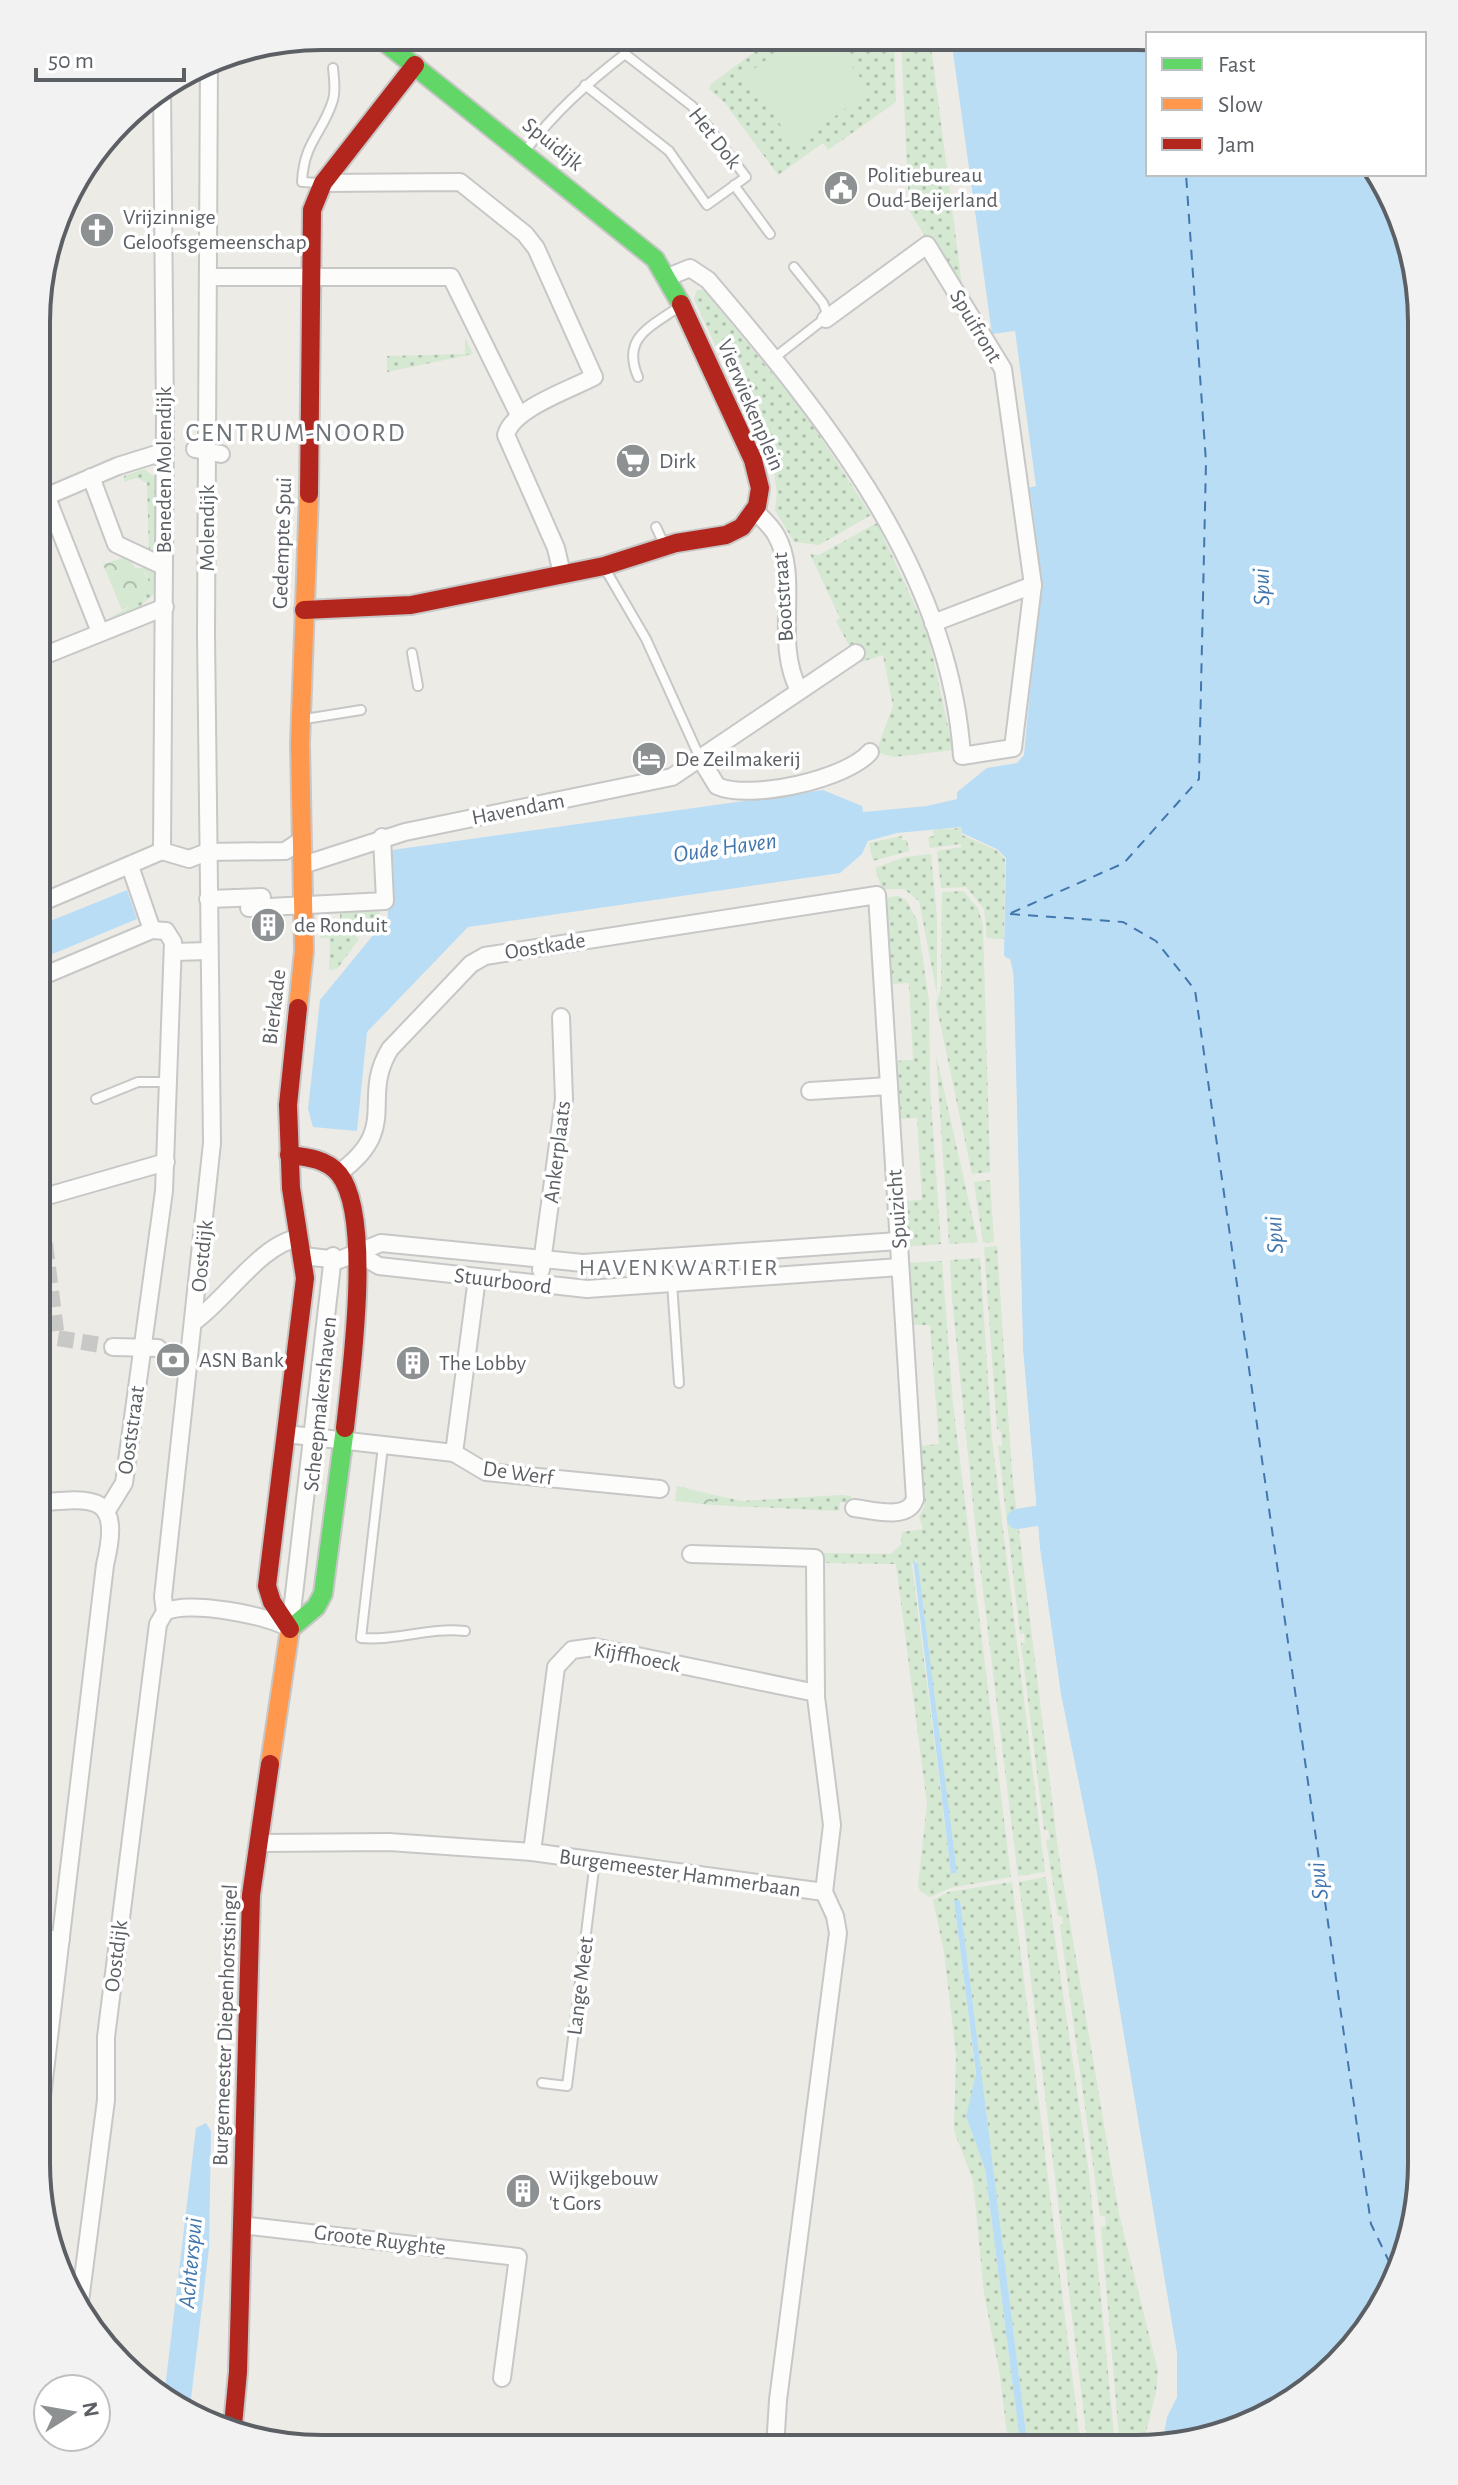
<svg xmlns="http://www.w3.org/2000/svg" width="1458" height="2485" viewBox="0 0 1458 2485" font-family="'Alegreya Sans',sans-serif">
  <defs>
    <pattern id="grass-dots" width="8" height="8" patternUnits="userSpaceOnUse" patternTransform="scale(2)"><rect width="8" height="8" fill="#d4e8d2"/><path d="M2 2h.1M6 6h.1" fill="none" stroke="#afbfae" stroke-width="1.8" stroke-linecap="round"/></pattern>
    <pattern id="park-crowns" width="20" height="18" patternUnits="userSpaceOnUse" patternTransform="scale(2)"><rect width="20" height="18" fill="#d4e8d2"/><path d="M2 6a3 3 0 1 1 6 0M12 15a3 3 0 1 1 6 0" fill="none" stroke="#afbfae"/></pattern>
  </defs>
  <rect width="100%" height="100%" fill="#ecebe6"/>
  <g fill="url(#grass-dots)" fill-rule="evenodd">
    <polygon points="775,37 894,38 896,102 828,150 823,143 778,175 725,103 709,89 711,84"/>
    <polygon points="901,38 930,38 964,301 909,210"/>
    <polygon points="697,290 704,290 807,416 871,515 819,545 794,542 775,510 777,494 774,472 694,299"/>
    <polygon points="465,338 473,354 387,372 387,356 465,354"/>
    <polygon points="144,469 155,477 157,558 149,552 147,483 137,478 124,482 124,476"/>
    <polygon points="877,523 928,634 953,750 894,757 876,752 893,706 883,655 858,663 836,621 840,618 810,554 819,555"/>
    <polygon points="147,566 157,574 154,594 138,608 108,619 145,598 148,577 142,568"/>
    <polygon points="961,828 962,835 996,850 1005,859 1004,939 987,938 984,909 966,887 941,888 937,851 961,847 961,844 930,848 928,837 934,836 933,830"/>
    <polygon points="902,836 902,840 907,840 909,851 873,861 869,843"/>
    <polygon points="931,854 937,919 937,994 919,901 904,889 882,889 875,868 905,857"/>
    <polygon points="963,891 978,908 983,925 990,1172 972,1174 936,1004 941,988 942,892"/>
    <polygon points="898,896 906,900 917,920 929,1001 930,1088 941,1244 906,1247 904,1201 922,1200 917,1118 898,1119 895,1061 913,1060 909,983 890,984 883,898"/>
    <polygon points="381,907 377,920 364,936 350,923 340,920 340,910"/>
    <polygon points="324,925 346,927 359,939 337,969 329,970 330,938 321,938 319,933"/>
    <polygon points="936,1055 978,1242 949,1244"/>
    <polygon points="990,1180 994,1242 983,1243 974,1182"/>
    <polygon points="997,1246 1012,1473 1059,1857 1119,2214 1158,2371 1156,2392 1142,2448 1120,2449 1101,2227 1106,2226 1105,2216 1100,2216 1060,1926 1063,1923 1062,1917 1058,1916 1046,1840 1050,1839 1048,1830 1044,1830 1021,1643 1025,1642 1024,1633 1020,1634 998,1445 1002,1446 1001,1431 997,1429 984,1247"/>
    <polygon points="980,1258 992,1439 1045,1872 1018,1876 977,1542 952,1299 950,1260"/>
    <path d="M942 1261 953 1404 1011 1877 950 1888 930 1897 920 1891 918 1885 927 1804 896 1564 823 1563 822 1553 891 1554 901 1544 902 1532 923 1529 919 1517 924 1507 921 1446 939 1444 930 1325H912L908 1263ZM916 1559 957 1873 951 1874 912 1565Z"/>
    <polygon points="714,1495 742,1501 842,1495 851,1496 851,1503 840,1502 839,1511 713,1505"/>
    <polygon points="1046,1877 1089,2173 1115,2445 1088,2448 1019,1882"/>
    <polygon points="1012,1882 1081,2449 1028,2449 960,1900 954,1901 976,2078 966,2116 985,2169 1021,2449 1009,2449 1000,2376 984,2293 973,2180 954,2131 956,2055 944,1952 933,1900 948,1892"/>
  </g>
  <g fill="url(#park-crowns)">
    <polygon points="123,558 130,558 135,568 142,568 151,586 143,600 122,610 103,564"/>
    <polygon points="677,1486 714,1495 713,1505 675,1501"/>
  </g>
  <polygon fill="#d4e8d2" points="798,37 832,38 870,91 795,145 745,75"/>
  <g fill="#baddf6">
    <polygon points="951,38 1148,38 1148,174 1371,174 1400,213 1422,322 1421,2183 1400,2272 1363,2337 1245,2427 1162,2444 1167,2416 1177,2397 1177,2354 1096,1868 1061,1695 1040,1549 1023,1350 1014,989 1013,972 1004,955 1006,858 997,849 962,833 961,827 897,833 868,841 862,854 840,873 468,927 367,1032 357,1131 313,1127 308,1109 320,1000 388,917 385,851 823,790 862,806 863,812 927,806 957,799 957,792 987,768 1017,763 1024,755 1041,575 1031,496 1027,488 1036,486 1015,331 992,334"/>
    <polygon points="127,890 137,919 38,960 38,926"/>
    <polygon points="913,1559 918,1565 957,1873 951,1874"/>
    <polygon points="960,1900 1028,2449 1021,2449 985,2169 966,2116 976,2074 954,1901"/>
    <polygon points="206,2123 211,2131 209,2248 190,2407 164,2397 196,2128"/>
  </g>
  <polygon fill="#ecebe6" points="1000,955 1010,959 1013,972 1023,1350 1040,1549 1061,1695 1096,1868 1177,2354 1177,2397 1167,2417 1162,2444 1158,2445 1164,2415 1173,2396 1173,2355 1092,1869 1057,1695 1036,1550 1019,1350 1009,972 1007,961"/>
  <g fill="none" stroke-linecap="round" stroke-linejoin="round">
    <polyline stroke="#baddf6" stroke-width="20" points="1017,1519 1061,1512"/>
    <g stroke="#4277ae" stroke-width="2" stroke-dasharray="10 8" stroke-linecap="butt">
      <polyline points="1011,913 1124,863 1199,779 1206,462 1186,174"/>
      <polyline points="1010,914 1123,922 1156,941 1195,990 1371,2224 1397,2278"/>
    </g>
    <polyline stroke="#c8c8c6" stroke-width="16" stroke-dasharray="16 8" stroke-linecap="butt" points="42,1220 57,1338 113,1347"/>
    <g stroke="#c7c7c7" stroke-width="12">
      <g id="lane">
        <path d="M525 151C556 111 585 85 625 54L692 106 746 177 707 205 669 151 585 85"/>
        <path d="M320 183 302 182C304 141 323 133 333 100 336 90 334 78 333 68"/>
        <polyline points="734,185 770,234"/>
        <polyline points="774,358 828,316 823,303 794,267"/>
        <path d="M638 377C621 337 651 327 680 306"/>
        <polyline points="656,527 665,546"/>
        <polyline points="604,567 646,639 700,758"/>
        <polyline points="412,653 418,686"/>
        <polyline points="305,719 361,710"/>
        <polyline points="96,1099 138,1082 167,1082"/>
        <polyline points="672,1283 679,1383"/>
        <path d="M383 1446 361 1638C397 1641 429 1627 465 1631"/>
        <polyline points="542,2083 567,2086 595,1861"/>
        <polyline points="358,2440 413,2447"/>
      </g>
    </g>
    <g stroke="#c7c7c7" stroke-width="20">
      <g id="street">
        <polyline points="461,41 468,36"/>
        <polyline points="162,89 165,417 162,851"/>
        <path d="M323 183 460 182 525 234 536 248 594 377C571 389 512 409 506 435L556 548 562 574"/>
        <polyline points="209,277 451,277 519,415"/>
        <path d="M668 277 690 268 708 280C824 416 950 570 962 756L1013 748 1033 585 1003 369 927 245 826 319"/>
        <polyline points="195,449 221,454"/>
        <polyline points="38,475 100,632"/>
        <polyline points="91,477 116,544 163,566"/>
        <polyline points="38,500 118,466 163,452"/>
        <path d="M755 511C762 518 771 526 776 535 801 578 773 642 799 690"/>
        <polyline points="933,623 1033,585"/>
        <polyline points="38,658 165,607"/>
        <path d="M700 758 717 786C750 801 847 779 870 752"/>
        <polyline points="162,851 189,859 207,852 285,851 302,840"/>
        <polyline points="303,865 405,832 672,777 856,653"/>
        <polyline points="130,866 152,930"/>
        <polyline points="208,899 262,897"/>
        <polyline points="38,904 162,851"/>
        <polyline points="249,908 385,901 382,837"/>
        <polyline points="174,952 209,951"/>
        <polyline points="38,978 152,930 166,931 173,942 164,1191 124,1483 106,1512"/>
        <polyline points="810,1091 889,1086"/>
        <path d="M339 1173C402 1127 359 1100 390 1049L471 964 485 956 877 895 915 1499C908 1521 872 1510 854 1508"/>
        <polyline points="37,1195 42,1220"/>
        <polyline points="37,1199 166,1162"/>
        <polyline points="359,1254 379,1266 587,1289 900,1267"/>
        <polyline points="303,1256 339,1260 381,1243 583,1263 898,1241"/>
        <polyline points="541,1270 564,1099 561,1017"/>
        <path d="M195 1321C227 1298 262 1243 299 1238"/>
        <polyline points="113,1347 158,1348"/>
        <polyline points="286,1434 454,1453 486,1472 660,1489"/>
        <polyline points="454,1453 477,1278"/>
        <polyline points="691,1554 815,1558 816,1697 832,1825 824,1892"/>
        <polyline points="165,1612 163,1597 212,1143 206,634 209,60"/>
        <polyline points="262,1843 389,1842 532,1852 824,1892 835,1916 838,1933 778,2400 775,2448"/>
        <polyline points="532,1852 556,1667 572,1650 594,1647 816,1693"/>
        <polyline points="36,1939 61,1939"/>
        <path d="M36 2147 105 1565C122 1495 97 1497 37 1503"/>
        <polyline points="241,2225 518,2257 502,2378"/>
        <path d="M80 2301 106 2100V2037L158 1624 165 1612C187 1600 270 1615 290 1629L333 1256"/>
      </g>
    </g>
    <g stroke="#c7c7c7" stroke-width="22">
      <g id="fast">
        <polyline points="377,36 655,259 681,304"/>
        <polyline points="290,1629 316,1607 323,1594 345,1428"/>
      </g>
    </g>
    <g stroke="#c7c7c7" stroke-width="22">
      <g id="slow">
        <polyline points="298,1008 304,951 300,744 309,494"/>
        <polyline points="270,1764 290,1629"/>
      </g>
    </g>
    <g stroke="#c7c7c7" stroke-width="22">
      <g id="jam">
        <polyline points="309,494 312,210 323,183 415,65"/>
        <polyline points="304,610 411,605 604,566 676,543 726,535 742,527 757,506 760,488 753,460 681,304"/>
        <path d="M289 1155C307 1157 327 1159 339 1174 373 1216 351 1373 345 1428"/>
        <polyline points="290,1629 272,1602 267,1586 305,1278 291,1188 288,1105 298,1008"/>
        <polyline points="233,2425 238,2372 251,1895 270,1764"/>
      </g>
    </g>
    <use href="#lane" stroke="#fcfcfb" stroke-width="8"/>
    <use href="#street" stroke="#fcfcfb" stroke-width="16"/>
    <use href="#fast" stroke="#63d668" stroke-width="18"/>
    <use href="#slow" stroke="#ff974d" stroke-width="18"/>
    <use href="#jam" stroke="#b3261e" stroke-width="18"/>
  </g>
  <defs>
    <g id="civic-disc" transform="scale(1.8)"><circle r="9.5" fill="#8e9192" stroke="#fff"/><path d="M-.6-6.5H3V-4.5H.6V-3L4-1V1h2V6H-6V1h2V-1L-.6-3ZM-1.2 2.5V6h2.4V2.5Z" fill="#fff"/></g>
    <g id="church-disc" transform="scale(1.8)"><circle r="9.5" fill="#8e9192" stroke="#fff"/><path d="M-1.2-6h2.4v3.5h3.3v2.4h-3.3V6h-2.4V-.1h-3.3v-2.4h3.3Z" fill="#fff"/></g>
    <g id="supermarket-disc" transform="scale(1.8)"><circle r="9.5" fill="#8e9192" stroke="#fff"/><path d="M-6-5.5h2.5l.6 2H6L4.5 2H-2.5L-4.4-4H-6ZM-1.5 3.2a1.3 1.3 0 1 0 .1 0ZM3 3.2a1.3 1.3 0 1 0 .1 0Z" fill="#fff"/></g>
    <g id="hotel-disc" transform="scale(1.8)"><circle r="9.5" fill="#8e9192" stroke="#fff"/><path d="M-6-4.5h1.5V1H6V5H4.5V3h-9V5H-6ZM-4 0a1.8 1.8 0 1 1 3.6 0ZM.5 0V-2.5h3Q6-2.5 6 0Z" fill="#fff"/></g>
    <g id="building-disc" transform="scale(1.8)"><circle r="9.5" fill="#8e9192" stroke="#fff"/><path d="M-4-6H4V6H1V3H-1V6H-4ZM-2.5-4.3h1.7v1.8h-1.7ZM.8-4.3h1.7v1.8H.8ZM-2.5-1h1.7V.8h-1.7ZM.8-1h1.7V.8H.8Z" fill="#fff"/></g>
    <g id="bank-disc" transform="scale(1.8)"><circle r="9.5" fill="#8e9192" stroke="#fff"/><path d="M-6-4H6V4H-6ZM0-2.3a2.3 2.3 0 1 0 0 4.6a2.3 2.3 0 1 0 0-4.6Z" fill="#fff"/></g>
  </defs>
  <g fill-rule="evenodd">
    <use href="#civic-disc" x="841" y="188"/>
    <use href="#church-disc" x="97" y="230"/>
    <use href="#supermarket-disc" x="633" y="461"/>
    <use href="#hotel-disc" x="649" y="759"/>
    <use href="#building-disc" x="268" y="925"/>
    <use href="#bank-disc" x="173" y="1360"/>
    <use href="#building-disc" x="413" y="1363"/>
    <use href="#building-disc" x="523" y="2191"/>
  </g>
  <g text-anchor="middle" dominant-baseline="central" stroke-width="7" stroke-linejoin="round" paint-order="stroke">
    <g font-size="22" fill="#5c6064" stroke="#fff">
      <text transform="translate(715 138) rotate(52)">Het Dok</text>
      <text transform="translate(553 144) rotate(39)">Spuidijk</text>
      <text transform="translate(976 326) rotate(59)">Spuifront</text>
      <text transform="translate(751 405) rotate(67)">Vierwiekenplein</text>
      <text transform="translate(164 470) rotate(-90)">Beneden Molendijk</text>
      <text transform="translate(207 528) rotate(-90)">Molendijk</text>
      <text transform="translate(282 543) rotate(-88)">Gedempte Spui</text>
      <text transform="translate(783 597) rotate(-94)">Bootstraat</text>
      <text transform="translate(518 809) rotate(-11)">Havendam</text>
      <text transform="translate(545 946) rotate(-9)">Oostkade</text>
      <text transform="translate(274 1007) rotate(-83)">Bierkade</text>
      <text transform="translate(557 1152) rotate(-83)">Ankerplaats</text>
      <text transform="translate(897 1209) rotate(-94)">Spuizicht</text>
      <text transform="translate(202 1256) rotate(-84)">Oostdijk</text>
      <text transform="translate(503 1281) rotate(7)">Stuurboord</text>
      <text transform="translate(320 1404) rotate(-84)">Scheepmakershaven</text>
      <text transform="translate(131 1430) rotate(-82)">Ooststraat</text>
      <text transform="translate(518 1473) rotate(8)">De Werf</text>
      <text transform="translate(637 1657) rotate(11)">Kijffhoeck</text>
      <text transform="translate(680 1873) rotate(8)">Burgemeester Hammerbaan</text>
      <text transform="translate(116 1956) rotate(-83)">Oostdijk</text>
      <text transform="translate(580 1986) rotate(-83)">Lange Meet</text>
      <text transform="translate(225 2025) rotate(-88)">Burgemeester Diepenhorstsingel</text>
      <text transform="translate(380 2240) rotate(7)">Groote Ruyghte</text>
    </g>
    <g font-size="22" fill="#5c6064" stroke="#fff" text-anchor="start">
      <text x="867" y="175">Politiebureau<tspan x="867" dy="25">Oud-Beijerland</tspan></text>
      <text x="123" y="217">Vrijzinnige<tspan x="123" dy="25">Geloofsgemeenschap</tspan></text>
      <text x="659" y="461">Dirk</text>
      <text x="675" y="759">De Zeilmakerij</text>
      <text x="294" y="925">de Ronduit</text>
      <text x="199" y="1360">ASN Bank</text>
      <text x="439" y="1363">The Lobby</text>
      <text x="549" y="2178">Wijkgebouw<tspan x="549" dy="25">'t Gors</tspan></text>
    </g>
    <g font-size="24" font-style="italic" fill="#4277ae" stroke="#fff">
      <text transform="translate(1262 587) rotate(-91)">Spui</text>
      <text transform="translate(725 848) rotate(-8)">Oude Haven</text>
      <text transform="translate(1275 1235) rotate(-93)">Spui</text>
      <text transform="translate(1319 1881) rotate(-96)">Spui</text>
      <text transform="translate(191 2263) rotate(-85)">Achterspui</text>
    </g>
    <g font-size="24" letter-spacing="2" fill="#6d7276" stroke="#fff">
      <text x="679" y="1268">HAVENKWARTIER</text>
    </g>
    <g font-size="26" letter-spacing="2" fill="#6d7276" stroke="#fff">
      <text x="296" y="433">CENTRUM-NOORD</text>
    </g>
  </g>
  <path d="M0 0H1458V2485H0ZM322 50H1136A272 272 0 0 1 1408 322V2163A272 272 0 0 1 1136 2435H322A272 272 0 0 1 50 2163V322A272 272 0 0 1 322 50Z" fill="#f2f2f3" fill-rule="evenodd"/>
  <path fill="none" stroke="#5c6064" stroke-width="4" d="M322 50H1136A272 272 0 0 1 1408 322V2163A272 272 0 0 1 1136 2435H322A272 272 0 0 1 50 2163V322A272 272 0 0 1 322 50Z"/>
  <rect x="1146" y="32" width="280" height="144" fill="#ffffff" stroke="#bebfc1" stroke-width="2"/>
  <rect x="1162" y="58" width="40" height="12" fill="#63d668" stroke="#bebfc1" stroke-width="2"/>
  <text x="1218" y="72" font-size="24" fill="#5c6064">Fast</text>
  <rect x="1162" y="98" width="40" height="12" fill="#ff974d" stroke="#bebfc1" stroke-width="2"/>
  <text x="1218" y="112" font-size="24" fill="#5c6064">Slow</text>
  <rect x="1162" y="138" width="40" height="12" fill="#b3261e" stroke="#bebfc1" stroke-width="2"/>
  <text x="1218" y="152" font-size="24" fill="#5c6064">Jam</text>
  <g transform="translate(72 2413) rotate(79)"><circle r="38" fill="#ffffff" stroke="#bebfc1" stroke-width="2"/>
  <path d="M0-6L14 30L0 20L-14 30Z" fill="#8e9192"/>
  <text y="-12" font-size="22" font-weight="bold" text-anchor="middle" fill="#5c6064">N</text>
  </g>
  <path d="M36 68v12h148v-12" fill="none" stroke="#5c6064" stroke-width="4"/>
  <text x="48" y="68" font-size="24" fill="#5c6064" stroke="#ffffff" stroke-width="6" paint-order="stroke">50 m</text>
</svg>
